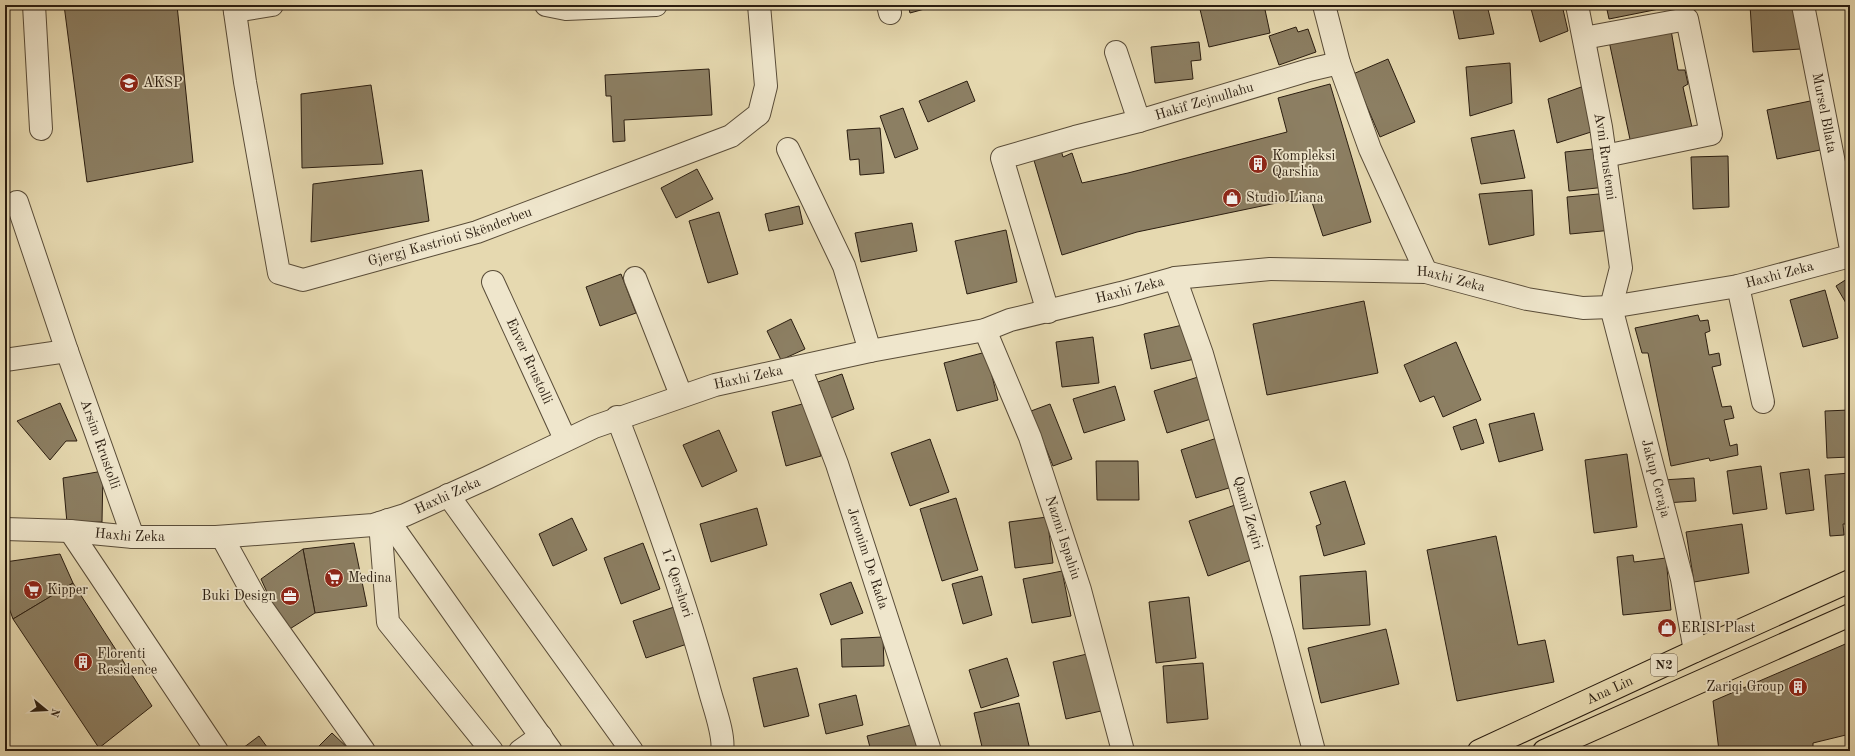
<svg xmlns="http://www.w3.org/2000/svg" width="1855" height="756" viewBox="0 0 1855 756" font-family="'Old Standard TT',serif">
  <rect width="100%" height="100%" fill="#e6d9b0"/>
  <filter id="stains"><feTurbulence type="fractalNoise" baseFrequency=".005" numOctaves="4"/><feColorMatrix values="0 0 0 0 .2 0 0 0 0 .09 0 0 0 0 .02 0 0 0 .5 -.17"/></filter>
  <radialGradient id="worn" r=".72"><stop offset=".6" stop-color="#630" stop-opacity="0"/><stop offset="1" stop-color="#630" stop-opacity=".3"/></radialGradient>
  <g fill="#8c7f63" stroke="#2a1d10">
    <polygon points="64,5 177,5 193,162 87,182"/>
    <polygon points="908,5 939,5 910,13"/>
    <polygon points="1199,5 1264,5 1270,33 1209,47"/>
    <polygon points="1452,5 1487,5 1494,34 1459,39"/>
    <polygon points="1530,5 1562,5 1568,31 1540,42"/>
    <polygon points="1606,5 1669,5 1669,7 1609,19"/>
    <polygon points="1750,5 1798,5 1801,49 1753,52"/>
    <polygon points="1296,27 1298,32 1308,29 1316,52 1279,65 1269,36"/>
    <polygon points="1671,30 1678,70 1685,70 1688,84 1683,87 1693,132 1631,144 1609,41"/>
    <polygon points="1199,42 1201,60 1191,61 1193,79 1155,83 1151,47"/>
    <polygon points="1388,59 1415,122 1380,137 1353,74"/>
    <polygon points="1510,63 1512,103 1470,116 1466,67"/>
    <polygon points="709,69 712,115 624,120 625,141 613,142 611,96 606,96 605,75"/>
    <polygon points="967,81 975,101 928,122 919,101"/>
    <polygon points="1330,84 1371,222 1323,236 1310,196 1137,232 1062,255 1033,157 1061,150 1063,157 1072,153 1082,183 1128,173 1287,132 1278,98"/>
    <polygon points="371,85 383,164 302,168 301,94"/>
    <polygon points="1584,86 1591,132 1557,143 1548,99"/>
    <polygon points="1815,100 1825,149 1777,159 1767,110"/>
    <polygon points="903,108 918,149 895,158 880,116"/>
    <polygon points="880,128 884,173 860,175 859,159 850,160 847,130"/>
    <polygon points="1514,130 1525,178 1481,184 1471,138"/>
    <polygon points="1602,148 1606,187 1569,191 1565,152"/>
    <polygon points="1728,156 1729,207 1693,209 1691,157"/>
    <polygon points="697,169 713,199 676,218 661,188"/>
    <polygon points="422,170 429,221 311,242 313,184"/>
    <polygon points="1532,190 1534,235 1489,245 1479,194"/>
    <polygon points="1609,193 1613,230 1570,234 1567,197"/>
    <polygon points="799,206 803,224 769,231 765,214"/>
    <polygon points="719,212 738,274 708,283 689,221"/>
    <polygon points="912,223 917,251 861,262 855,233"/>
    <polygon points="1006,230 1017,282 967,294 955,241"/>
    <polygon points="621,274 636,313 600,326 586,287"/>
    <polygon points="1850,277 1850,310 1836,286"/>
    <polygon points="1825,290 1838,338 1803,347 1790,300"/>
    <polygon points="1364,301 1378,373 1267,395 1253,324"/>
    <polygon points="1698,315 1700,321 1708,320 1710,331 1705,333 1709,355 1719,353 1721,365 1712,367 1722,407 1731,406 1734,418 1724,420 1730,446 1737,444 1738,455 1710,461 1709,458 1671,466 1648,353 1642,353 1635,328"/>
    <polygon points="791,319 805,349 781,360 767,331"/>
    <polygon points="1191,323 1199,358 1151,369 1144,334"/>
    <polygon points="1093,337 1099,383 1062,387 1056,342"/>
    <polygon points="1456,342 1481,400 1443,417 1434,396 1420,402 1404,365"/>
    <polygon points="986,352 998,400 957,411 944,363"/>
    <polygon points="842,374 854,409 831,418 818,382"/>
    <polygon points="1201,376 1214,418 1167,433 1154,391"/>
    <polygon points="1115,386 1125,420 1084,433 1073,399"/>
    <polygon points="60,403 77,441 66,441 50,460 17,421"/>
    <polygon points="806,403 821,456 786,466 772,412"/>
    <polygon points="1050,404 1072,459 1053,466 1031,411"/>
    <polygon points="1850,410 1850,457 1827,458 1825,411"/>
    <polygon points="1534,413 1543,450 1499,462 1489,424"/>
    <polygon points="1476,419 1484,443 1461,450 1453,427"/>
    <polygon points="719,430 737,471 702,487 683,445"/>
    <polygon points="1217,438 1232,487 1196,498 1181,450"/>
    <polygon points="930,439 949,492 910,506 891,453"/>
    <polygon points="1627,454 1637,527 1594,533 1585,460"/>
    <polygon points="1096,461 1138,461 1139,500 1097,500"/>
    <polygon points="1761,466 1767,509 1733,514 1727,471"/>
    <polygon points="1809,469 1814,510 1786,514 1780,473"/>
    <polygon points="103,471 102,522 67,523 63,478"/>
    <polygon points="1850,473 1850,524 1843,524 1844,535 1830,536 1825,475"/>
    <polygon points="1694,478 1696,501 1665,503 1663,480"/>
    <polygon points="1345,481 1365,544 1324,556 1316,526 1321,524 1310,492"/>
    <polygon points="956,498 978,570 942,581 920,509"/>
    <polygon points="1235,505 1254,559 1208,576 1189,521"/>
    <polygon points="757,508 767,545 711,562 700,524"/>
    <polygon points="1047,517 1053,563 1015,568 1009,522"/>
    <polygon points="572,518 587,550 553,566 539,534"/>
    <polygon points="1742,524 1749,573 1694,582 1686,532"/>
    <polygon points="1496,536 1518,645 1545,640 1554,682 1457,701 1427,550"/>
    <polygon points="354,543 367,606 315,613 303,549"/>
    <polygon points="643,543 660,589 621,604 604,558"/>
    <polygon points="303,549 315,613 285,632 261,579"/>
    <polygon points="60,554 73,583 13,619 5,597 5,562"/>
    <polygon points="1633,555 1634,562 1666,558 1671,610 1623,615 1617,557"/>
    <polygon points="1062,571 1071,616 1032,623 1023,579"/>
    <polygon points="1366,571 1370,625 1303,629 1300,576"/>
    <polygon points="982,576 992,615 963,624 952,584"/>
    <polygon points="851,582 863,613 831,625 820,594"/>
    <polygon points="73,583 152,706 99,748 13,619"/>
    <polygon points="1189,597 1196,658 1156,663 1149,602"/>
    <polygon points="674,607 687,644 646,658 633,621"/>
    <polygon points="1386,629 1399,684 1321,703 1308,648"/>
    <polygon points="883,637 884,666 842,667 841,639"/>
    <polygon points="1850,642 1850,734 1813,743 1813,751 1719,751 1713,701"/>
    <polygon points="1087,654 1101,711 1066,719 1053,662"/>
    <polygon points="1007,658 1019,696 981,708 969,670"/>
    <polygon points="1203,663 1208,719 1167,723 1163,666"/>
    <polygon points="797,668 809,716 764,727 753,678"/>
    <polygon points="856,695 863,725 826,734 819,704"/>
    <polygon points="1019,703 1030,750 983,751 974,713"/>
    <polygon points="911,725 918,751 871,751 867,736"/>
    <polygon points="332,733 351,751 314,751"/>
    <polygon points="259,736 270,751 239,751"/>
  </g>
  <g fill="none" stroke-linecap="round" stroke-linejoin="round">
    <g stroke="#594c38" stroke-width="24">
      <g id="minor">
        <polyline points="34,5 41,129"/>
        <path id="s1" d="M234 5 245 82 279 273 303 280 477 232 731 136 759 114 766 86 759 5"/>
        <polyline points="546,5 566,9 656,5"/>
        <polyline points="888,5 890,13"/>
        <polyline points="1324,5 1339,63 1370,149 1426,272"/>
        <path id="s2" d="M1577 5 1601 127 1621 268 1611 307 1682 579 1695 651"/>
        <path id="s3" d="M1803 5 1850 244"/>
        <polyline points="235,11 272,5"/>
        <polyline points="1584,38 1687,19 1711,134 1605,156"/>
        <path id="s4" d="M1116 52 1139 121 1309 70 1339 63"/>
        <polyline points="788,149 844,266 870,351"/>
        <path id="s5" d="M17 202 67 351 133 537"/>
        <polyline points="635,278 681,395"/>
        <path id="s6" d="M1175 278 1202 354 1283 634 1314 751"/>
        <path id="s7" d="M493 282 565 439"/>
        <polyline points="1738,286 1763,402"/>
        <polyline points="1048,312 1002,158 1075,137 1139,121"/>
        <path id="s8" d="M985 330 1030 437 1080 590 1123 751"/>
        <polyline points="5,360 67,351"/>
        <path id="s9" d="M800 367 837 464 930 751"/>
        <path id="s10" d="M617 417C652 507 685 599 710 692 714 707 725 736 722 751"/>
        <polyline points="448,495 632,751"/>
        <polyline points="388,520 551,751"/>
        <polyline points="380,523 388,622 492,751"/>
        <path id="s11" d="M5 529 70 531 133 537H216L373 525 405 515 487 478 594 427 715 385 870 351 985 330 1010 320 1121 293 1175 278 1270 269 1426 272 1527 299 1583 308 1611 307 1738 286 1850 256"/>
        <polyline points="70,531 217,751"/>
        <polyline points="222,537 256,599 364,751"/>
        <polyline points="520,751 541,736"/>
      </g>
    </g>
    <g stroke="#2a1d10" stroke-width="24">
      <g id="major">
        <path id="s12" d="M1479 751 1695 651 1850 581"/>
        <polyline points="1544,751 1850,615"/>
      </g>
    </g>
    <use href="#minor" stroke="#efe6cc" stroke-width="22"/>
    <use href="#major" stroke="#e6d9b0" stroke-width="22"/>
  </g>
  <defs>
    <g id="university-disc" transform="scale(1)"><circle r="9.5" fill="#8f2418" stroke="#efe6cc"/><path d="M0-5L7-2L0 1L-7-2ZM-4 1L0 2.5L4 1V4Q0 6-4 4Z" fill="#fff"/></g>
    <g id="building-disc" transform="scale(1)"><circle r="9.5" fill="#8f2418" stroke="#efe6cc"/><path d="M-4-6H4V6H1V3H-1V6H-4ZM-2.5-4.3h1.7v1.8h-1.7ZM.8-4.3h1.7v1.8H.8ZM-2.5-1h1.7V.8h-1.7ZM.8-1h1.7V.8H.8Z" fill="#fff"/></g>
    <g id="shop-disc" transform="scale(1)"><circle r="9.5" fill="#8f2418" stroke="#efe6cc"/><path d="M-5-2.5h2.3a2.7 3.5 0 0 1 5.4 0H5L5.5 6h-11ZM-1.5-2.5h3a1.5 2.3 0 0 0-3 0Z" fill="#fff"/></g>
    <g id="supermarket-disc" transform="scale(1)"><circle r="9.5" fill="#8f2418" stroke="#efe6cc"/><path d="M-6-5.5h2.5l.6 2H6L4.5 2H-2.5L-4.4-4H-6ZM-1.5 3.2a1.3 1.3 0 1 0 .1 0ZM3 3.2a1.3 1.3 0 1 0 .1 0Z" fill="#fff"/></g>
    <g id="office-disc" transform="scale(1)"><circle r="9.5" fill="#8f2418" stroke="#efe6cc"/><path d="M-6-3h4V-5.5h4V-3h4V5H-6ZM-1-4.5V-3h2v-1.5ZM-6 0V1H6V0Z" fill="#fff"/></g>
  </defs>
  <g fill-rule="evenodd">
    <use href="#university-disc" x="129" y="83"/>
    <use href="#building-disc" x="1258" y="164"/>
    <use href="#shop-disc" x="1232" y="198"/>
    <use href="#supermarket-disc" x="334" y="578"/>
    <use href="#supermarket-disc" x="33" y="590"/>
    <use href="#office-disc" x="290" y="596"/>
    <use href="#shop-disc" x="1667" y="628"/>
    <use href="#building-disc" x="83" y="662"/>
    <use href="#building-disc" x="1798" y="687"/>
  </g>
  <g text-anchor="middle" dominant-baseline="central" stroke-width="3.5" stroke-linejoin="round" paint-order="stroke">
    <rect fill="#efe6cc" stroke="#655948" stroke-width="1" x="1651" y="654" width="26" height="22" rx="3"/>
    <g font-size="13" font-weight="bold" fill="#2a1d10">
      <text x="1664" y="665">N2</text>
    </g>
    <g font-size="14" fill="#2a1d10" stroke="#efe6cc" text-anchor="start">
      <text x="143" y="83">AKSP</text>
      <text x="1272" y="156">Kompleksi<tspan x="1272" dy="16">Qarshia</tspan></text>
      <text x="1246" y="198">Studio Liana</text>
      <text x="348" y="578">Medina</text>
      <text x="47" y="590">Kipper</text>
      <text x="276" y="596" text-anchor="end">Buki Design</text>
      <text x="1681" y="628">ERISI Plast</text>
      <text x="97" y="654">Florenti<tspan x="97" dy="16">Residence</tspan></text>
      <text x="1784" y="687" text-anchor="end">Zariqi Group</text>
    </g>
    <g font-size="14" fill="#2a1d10" stroke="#efe6cc">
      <text stroke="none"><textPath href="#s4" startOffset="141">Hakif Zejnullahu</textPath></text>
      <text stroke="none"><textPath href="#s3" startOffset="110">Mursel Bllata</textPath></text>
      <text stroke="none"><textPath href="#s2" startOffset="154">Avni Rrustemi</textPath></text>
      <text stroke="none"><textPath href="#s1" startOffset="450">Gjergj Kastrioti Skënderbeu</textPath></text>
      <text stroke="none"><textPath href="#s11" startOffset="1824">Haxhi Zeka</textPath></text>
      <text stroke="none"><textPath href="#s11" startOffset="1489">Haxhi Zeka</textPath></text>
      <text stroke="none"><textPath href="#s11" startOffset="1165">Haxhi Zeka</textPath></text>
      <text stroke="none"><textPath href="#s7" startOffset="87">Enver Rrustolli</textPath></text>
      <text stroke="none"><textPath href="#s11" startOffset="773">Haxhi Zeka</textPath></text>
      <text stroke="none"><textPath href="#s5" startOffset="256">Arsim Rrustolli</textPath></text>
      <text stroke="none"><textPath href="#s2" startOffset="484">Jakup Ceraja</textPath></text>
      <text stroke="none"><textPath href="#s11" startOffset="449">Haxhi Zeka</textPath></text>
      <text stroke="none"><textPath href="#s6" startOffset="246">Qamil Zeqiri</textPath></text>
      <text stroke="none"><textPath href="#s11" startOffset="125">Haxhi Zeka</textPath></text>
      <text stroke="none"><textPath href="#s8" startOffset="222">Nazmi Ispahiu</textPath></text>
      <text stroke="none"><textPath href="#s9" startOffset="203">Jeronim De Rada</textPath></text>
      <text stroke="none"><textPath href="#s10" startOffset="176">17 Qershori</textPath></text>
      <text stroke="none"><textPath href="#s12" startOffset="144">Ana Lin</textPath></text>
    </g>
  </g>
  <rect width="1855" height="756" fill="none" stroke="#e6d9b0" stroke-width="20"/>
  <rect x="6" y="6" width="1843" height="744" fill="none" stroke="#2a1d10" stroke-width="2"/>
  <rect x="10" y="10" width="1835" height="736" fill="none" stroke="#2a1d10"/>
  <g transform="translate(46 710) rotate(108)" stroke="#efe6cc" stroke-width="3" paint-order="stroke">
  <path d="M0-3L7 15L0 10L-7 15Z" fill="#2a1d10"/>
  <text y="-6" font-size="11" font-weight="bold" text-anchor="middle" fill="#2a1d10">N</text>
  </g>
  <rect width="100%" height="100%" filter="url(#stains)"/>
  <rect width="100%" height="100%" fill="url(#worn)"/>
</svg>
